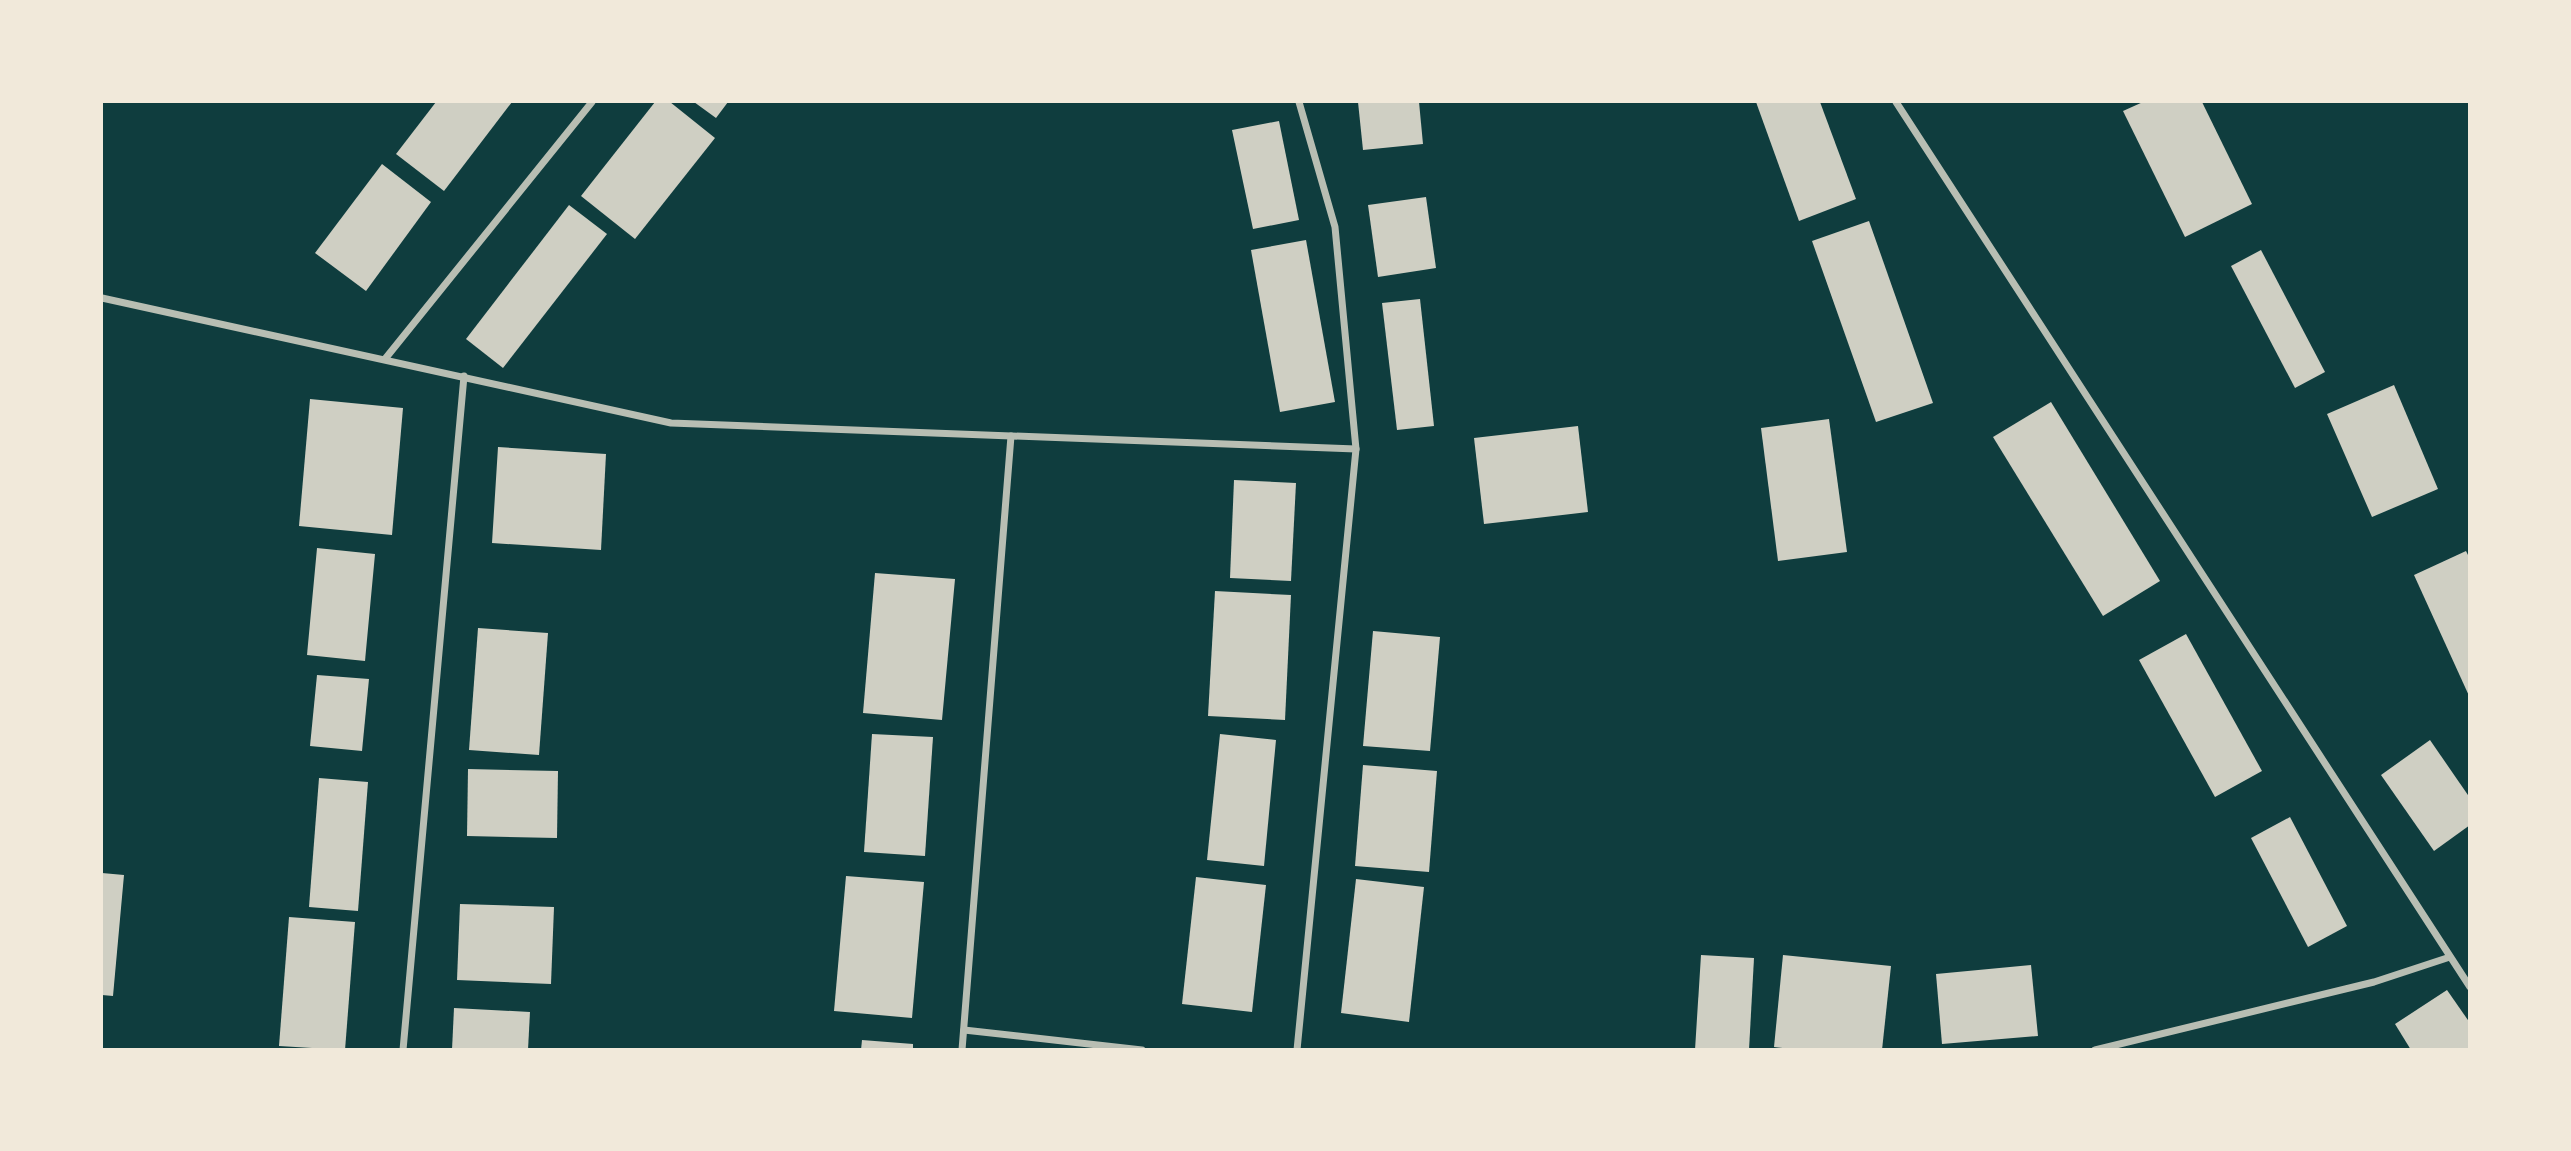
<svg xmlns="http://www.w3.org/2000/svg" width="2571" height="1151" viewBox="0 0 2571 1151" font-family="'DM Sans',sans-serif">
  <rect width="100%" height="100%" fill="#0f3d3e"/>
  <g fill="#cfcfc3">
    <polygon points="436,102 512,102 444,191 396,154"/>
    <polygon points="655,102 670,102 715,138 635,239 581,196"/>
    <polygon points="694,102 728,102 716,118"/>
    <polygon points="1358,102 1419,102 1423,144 1363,150"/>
    <polygon points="1756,102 1820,102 1856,199 1799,221"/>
    <polygon points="2143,102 2202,102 2252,204 2185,237 2123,111"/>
    <polygon points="1279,121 1299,220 1253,229 1232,130"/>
    <polygon points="382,164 431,202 366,291 315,253"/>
    <polygon points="1426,197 1436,268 1378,277 1368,205"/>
    <polygon points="569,205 607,234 503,368 466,339"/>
    <polygon points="1869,221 1933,403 1876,422 1812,241"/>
    <polygon points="1306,240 1335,402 1280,412 1251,250"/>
    <polygon points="2261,250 2325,372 2295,388 2231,266"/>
    <polygon points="1420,299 1434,426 1397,430 1382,303"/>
    <polygon points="2394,385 2438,489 2372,517 2327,414"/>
    <polygon points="310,399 403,408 392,535 299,526"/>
    <polygon points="2051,402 2160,581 2103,616 1993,437"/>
    <polygon points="1829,419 1847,552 1778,561 1761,428"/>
    <polygon points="1578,426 1588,512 1484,524 1474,438"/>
    <polygon points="498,447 606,454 601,550 492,543"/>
    <polygon points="1234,480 1296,483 1291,581 1230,578"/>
    <polygon points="317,548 375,554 365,661 307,655"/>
    <polygon points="2466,551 2470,559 2470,698 2414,575"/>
    <polygon points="875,573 955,579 942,720 863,713"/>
    <polygon points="1215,591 1291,595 1285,720 1208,716"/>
    <polygon points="478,628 548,633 539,755 469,750"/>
    <polygon points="1373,631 1440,637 1430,751 1363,746"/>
    <polygon points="2186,634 2262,771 2215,797 2139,660"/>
    <polygon points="317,675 369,679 362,751 310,746"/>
    <polygon points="872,734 933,737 925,856 864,852"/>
    <polygon points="1220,734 1276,740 1264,866 1207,860"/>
    <polygon points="2430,740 2470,798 2470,825 2434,851 2381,775"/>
    <polygon points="1363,765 1437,771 1429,872 1355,866"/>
    <polygon points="468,769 558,771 557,838 467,836"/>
    <polygon points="319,778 368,782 358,911 309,907"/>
    <polygon points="2290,817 2347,926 2308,947 2251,838"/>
    <polygon points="102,873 124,875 113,996 102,995"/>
    <polygon points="846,876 924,882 912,1018 834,1011"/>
    <polygon points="1196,877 1266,885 1252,1012 1182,1004"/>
    <polygon points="1356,879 1424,887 1409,1022 1341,1013"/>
    <polygon points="460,904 554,907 551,984 457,980"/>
    <polygon points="289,917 355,922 345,1050 279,1046"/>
    <polygon points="1701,955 1754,958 1749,1050 1695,1050"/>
    <polygon points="1783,955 1891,966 1882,1050 1801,1050 1774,1047"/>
    <polygon points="2031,965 2038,1036 1942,1044 1936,974"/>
    <polygon points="2447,990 2470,1023 2470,1050 2411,1050 2395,1024"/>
    <polygon points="454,1008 530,1012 528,1050 452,1050"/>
    <polygon points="862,1040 913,1044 913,1050 861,1050"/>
  </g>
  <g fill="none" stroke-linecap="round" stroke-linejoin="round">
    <g stroke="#b8beb3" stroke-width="7">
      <polyline points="1896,102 2470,987"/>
      <polyline points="102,298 671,423 1356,449"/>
      <polyline points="385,359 592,102"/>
      <polyline points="964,1030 1142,1050"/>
      <polyline points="403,1050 464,376"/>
      <polyline points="962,1050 1011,436"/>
      <polyline points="1297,1050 1356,449 1335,227 1299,102"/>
      <polyline points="2095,1050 2374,982 2450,957"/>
    </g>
  </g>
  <rect width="2571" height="1151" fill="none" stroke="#f1e9da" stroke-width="206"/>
</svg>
